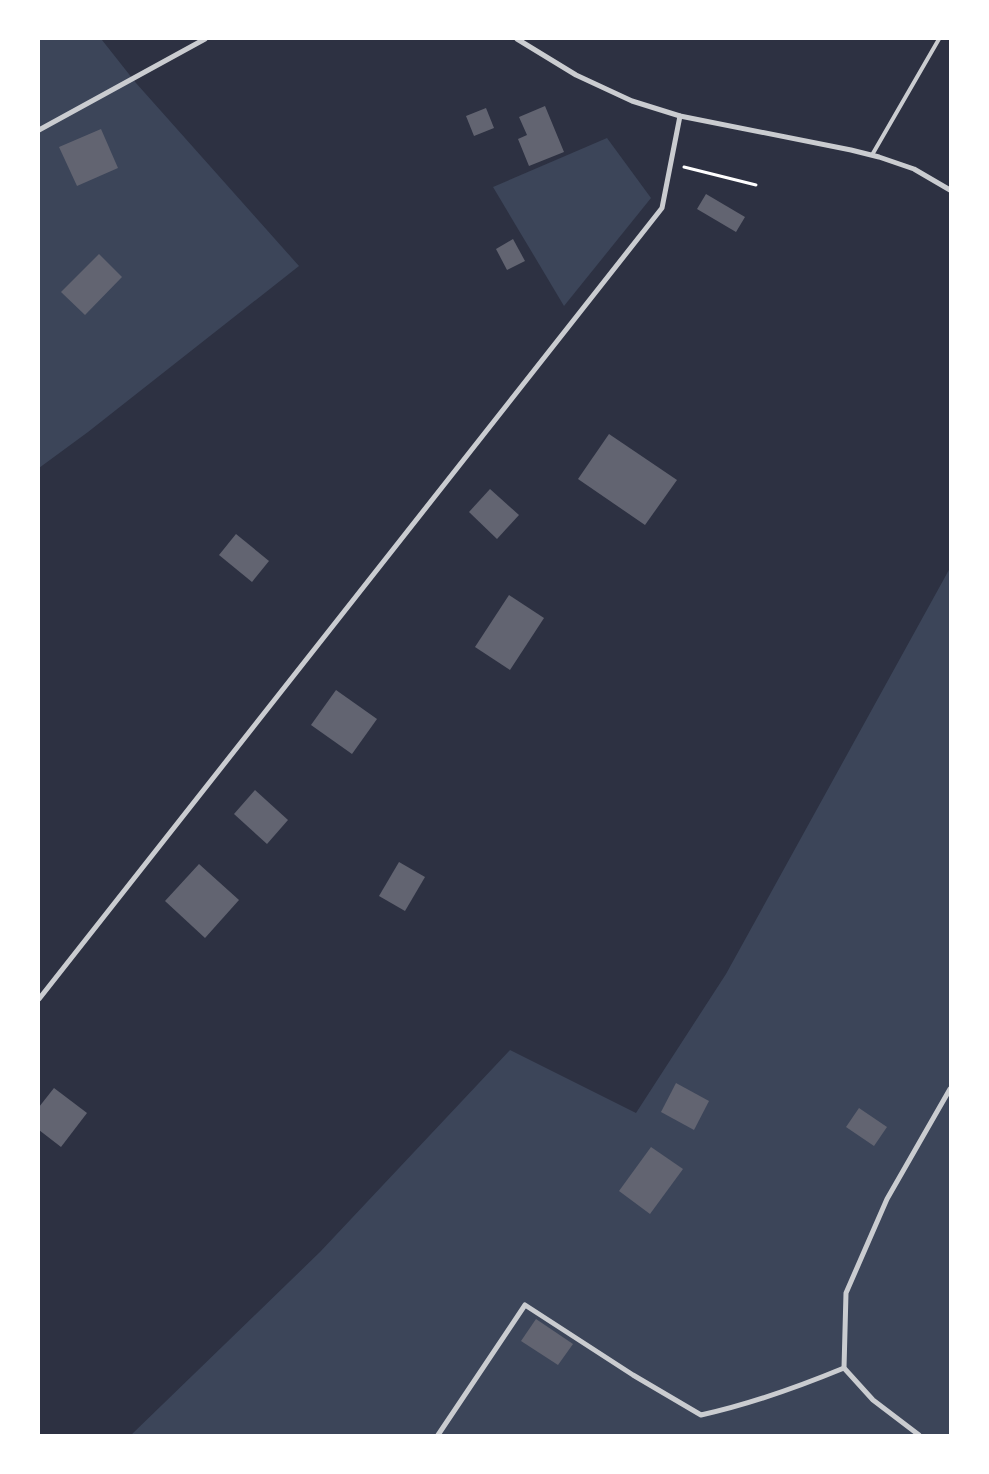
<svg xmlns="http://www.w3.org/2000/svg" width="989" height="1474" viewBox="0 0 989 1474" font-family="Arial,sans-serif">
  <rect width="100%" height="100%" fill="#2d3142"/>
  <g fill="#3c4559">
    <polygon points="39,39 103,39 102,40 136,83 299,266 88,432 39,468"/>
    <polygon points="607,138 651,198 564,306 493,187"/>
    <polygon points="950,568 950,1435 131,1435 320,1252 510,1050 636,1113 726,974"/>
  </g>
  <g fill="#626471">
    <polygon points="545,106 564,152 529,166 518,139 527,135 519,117"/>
    <polygon points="486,108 494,128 474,136 466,116"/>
    <polygon points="101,129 118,168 77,186 59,147"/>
    <polygon points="706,194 745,217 736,232 697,209"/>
    <polygon points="513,239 525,261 507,270 496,249"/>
    <polygon points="99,254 122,277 85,315 61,292"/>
    <polygon points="609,434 677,480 645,525 578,479"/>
    <polygon points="490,489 519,515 497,539 469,512"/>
    <polygon points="236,534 269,561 252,582 219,555"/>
    <polygon points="509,595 544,618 510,670 475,647"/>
    <polygon points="336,690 377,719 352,754 311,725"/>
    <polygon points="255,790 288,820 267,844 234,814"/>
    <polygon points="399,862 425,877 405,911 379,896"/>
    <polygon points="199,864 239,900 205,938 165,901"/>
    <polygon points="676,1083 709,1101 694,1130 661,1112"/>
    <polygon points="54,1088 87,1113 61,1147 39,1130 39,1107"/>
    <polygon points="859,1108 887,1127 874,1146 846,1127"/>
    <polygon points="651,1147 683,1169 650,1214 619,1191"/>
    <polygon points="536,1319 573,1344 558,1365 521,1341"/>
  </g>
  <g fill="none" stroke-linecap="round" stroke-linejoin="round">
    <polyline stroke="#fff" stroke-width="3" points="684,167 756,185"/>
    <polyline stroke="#caccd0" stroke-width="4" points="872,155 939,39"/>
    <g stroke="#caccd0" stroke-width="5">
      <polyline points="517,39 576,75 632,101 680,116 851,150 879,157 914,169 950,190"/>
      <polyline points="39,130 205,39"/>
      <polyline points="39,999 662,208 680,116"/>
      <path d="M438 1435 525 1305 633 1375 701 1415C751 1404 798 1387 844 1368"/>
      <polyline points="919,1435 873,1400 844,1368 846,1293 887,1199 950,1089"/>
    </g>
  </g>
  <rect width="989" height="1474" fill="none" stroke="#ffffff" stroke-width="80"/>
</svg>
